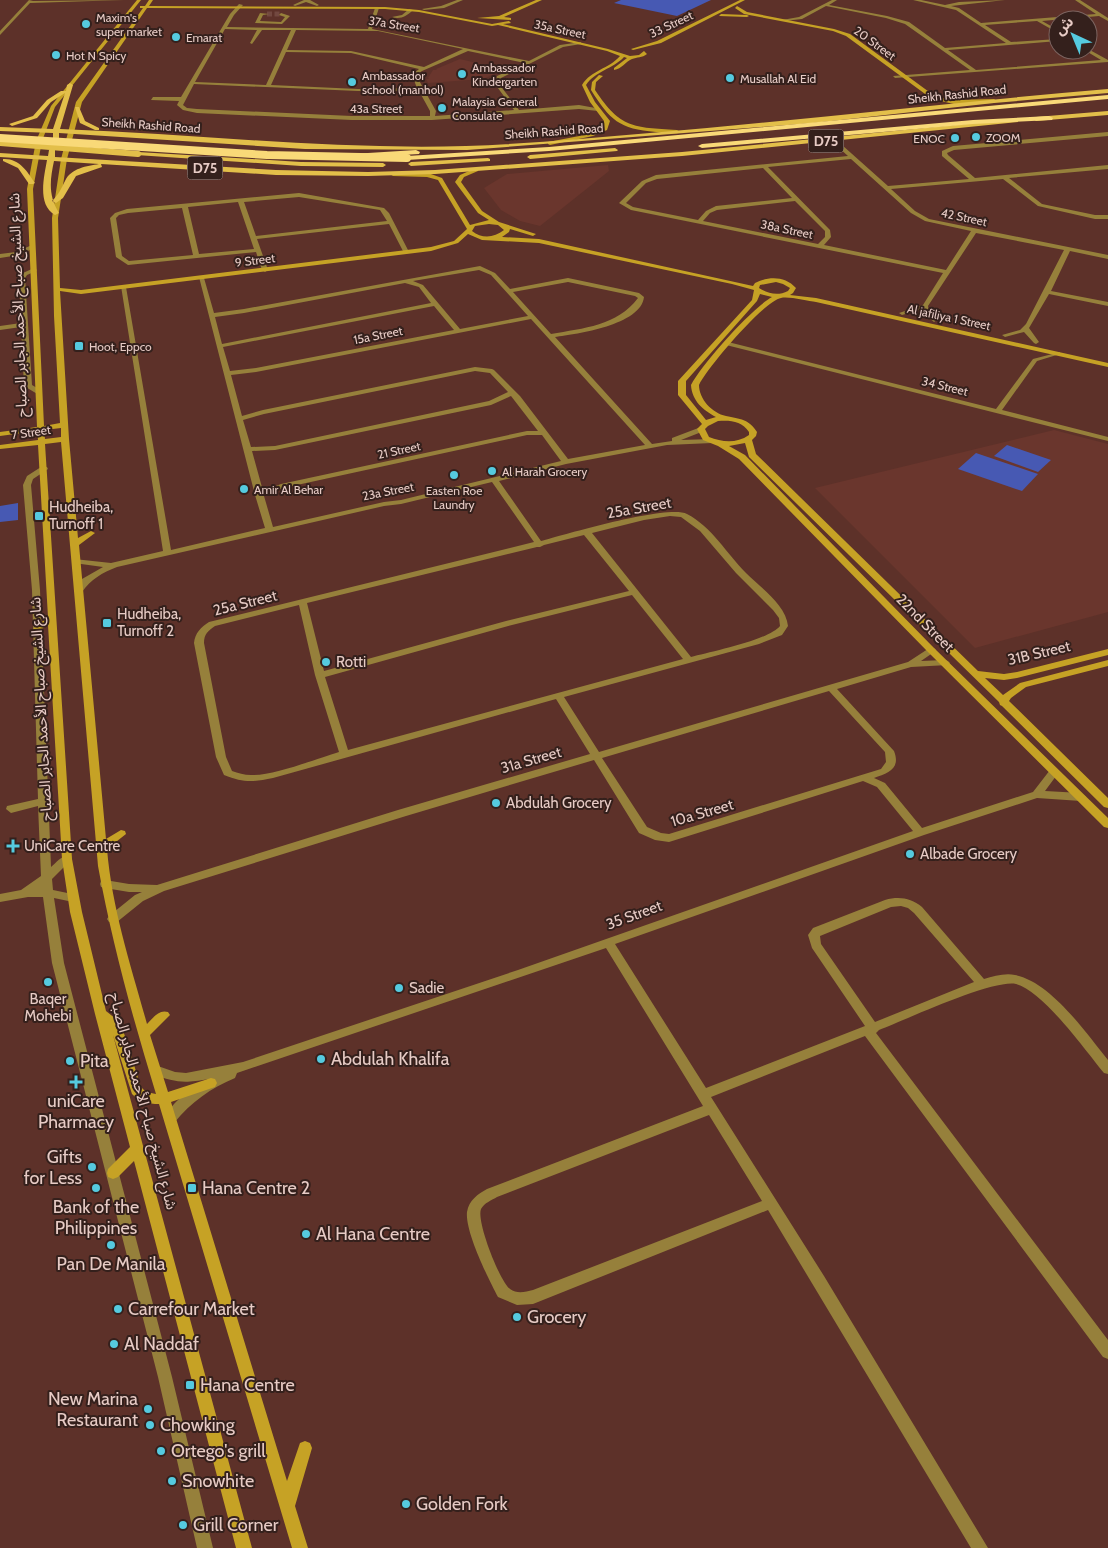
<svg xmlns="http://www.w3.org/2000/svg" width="1108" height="1548" viewBox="0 0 1108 1548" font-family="Cabin,'Noto Sans Arabic',sans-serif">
  <rect width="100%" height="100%" fill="#5d3129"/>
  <g fill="#6a362d">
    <polygon points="460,59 485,65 483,67 501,71 483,79 428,83 426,79 429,79 428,78 433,70 437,70 436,69"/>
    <polygon points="608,165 609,171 540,226 520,221 501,210 484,188 507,174"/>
    <polygon points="1054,430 1108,444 1108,612 975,648 815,488"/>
  </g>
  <g fill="#4759b3">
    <polygon points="621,0 711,0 677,16 614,3"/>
    <polygon points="1007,445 1051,460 1038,472 994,456"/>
    <polygon points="976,453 1038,474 1022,491 958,469"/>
    <polygon points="18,503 18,520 0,522 0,506"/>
  </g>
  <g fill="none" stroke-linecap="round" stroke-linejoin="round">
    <polyline stroke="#724840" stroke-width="5" stroke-dasharray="5 2.5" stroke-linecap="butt" points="267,14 281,14"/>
    <g fill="#96803b" fill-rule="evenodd">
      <polygon points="29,0 33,1 124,0 30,3 0,35 0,31"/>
      <polygon points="304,0 310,0 319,5 317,6 306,2 295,6 293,5"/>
      <polygon points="457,0 463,0 444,8 424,10 422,9 441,6"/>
      <polygon points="832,0 837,0 829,5 887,16 909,22 945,48 1006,43 956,10 913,0 921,0 945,5 959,2 1005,0 951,6 959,8 981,23 1096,14 1075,0 1080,0 1108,18 1108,21 1099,16 1042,21 1058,30 1058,33 1037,21 985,25 1011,42 1058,39 1058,41 948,50 976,70 1101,60 1086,51 1088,49 1108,60 1108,62 895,78 893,76 970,70 905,24 886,18 826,6 802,19 784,21 782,20 799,17"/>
      <path d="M239 4 243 5 234 15 227 27 368 29 375 8 377 7 379 8 372 29 529 61 560 45 581 42V44L563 47 501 78 499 84 519 110 579 105 601 109 598 111 579 109 432 120H352L197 113 183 110 177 105 179 101 151 100 153 97H181L230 14ZM225 29 257 30 250 43 252 44 262 30H291L266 85 195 82ZM296 30 378 31 463 49 424 67 351 51 287 50ZM468 51 525 63 497 76 495 84 514 110 435 116 436 111 416 75 422 71ZM286 52 351 53 419 69 412 75 417 88 358 89 271 85ZM194 84 358 91H419L430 111V116H352L197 109 187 108 183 105Z"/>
      <path d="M409 9 413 10C407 16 400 20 392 17L402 15Z"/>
      <polygon points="260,13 269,14 263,15 260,21 281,22 285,17 279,15 281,13 290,16 282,24 255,23"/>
      <path d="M1108 132V136L954 150 947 153 948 155 975 178 1108 165V169L1009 178 1042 204 1095 215H1108V219H1095L1038 206 1003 179 891 189 915 211 929 219 1108 255V259L1070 251 1051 291 1108 302V306L1049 294 1029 328 1039 342 1036 344 1034 343 1024 332 1005 337 1002 335 1020 330 1026 324 1064 250 976 233 928 306 929 312 937 320 934 322 924 314 922 309 902 315 899 313 923 305 943 273 631 210 619 203 642 181 656 175 848 156 838 147 823 142V140L825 139 842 145 888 186 969 179 942 156V151L953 146ZM851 159 911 213 925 221 971 231 946 270 824 245 831 237 830 230 768 167ZM763 168 792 198 716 206 706 211 698 220 633 207 626 203 646 183 657 179ZM795 201 825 231V237L818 244 703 221 710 213 717 210Z"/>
      <path d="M299 193 384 208 389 213 409 252 404 253 389 224 257 239 268 270 265 272 262 270 256 252 128 265 116 257 110 218 115 213 127 209ZM299 197 380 210 387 221 256 236 244 202ZM238 202 254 249 199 254 188 207ZM182 208 193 255 129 261 122 256 116 218 119 215 128 213Z"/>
      <polygon points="32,245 35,247 34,248 19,255 0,258 0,254 16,252"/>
      <path d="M480 266 495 273 510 289 568 278 639 293 644 297C641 325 577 334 555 337L652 444 672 441V438L701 427 705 429 704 431 681 440 712 439 716 441 712 443 667 445 566 464 499 481 541 541C567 534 668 504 687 514 712 527 727 554 746 573 761 588 786 605 788 626L782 635 759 644 564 697 599 752 908 662 931 647 934 648 936 650 934 652 921 661 945 660 948 661 950 663 948 665 911 667 837 689 894 751C901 769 888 773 874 778L885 783 922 828 1033 792 1050 770 1054 769 1059 772 1045 791 1081 793 1086 797 1081 801 1037 798 924 835 615 944 706 1088 865 1026 812 948 808 935 813 928 885 900C899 896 911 898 922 907L984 979C994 976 1005 973 1015 975 1051 982 1086 1033 1108 1060V1074L1104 1073C1085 1050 1044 992 1016 984 993 979 905 1020 879 1030L876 1033 1108 1340V1359L1103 1357 865 1036 711 1097 824 1276 988 1548H971L768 1210 533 1304 517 1305 498 1297C488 1278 465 1232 467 1212 469 1200 478 1194 487 1189L703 1106 606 948 237 1073 235 1078C211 1088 191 1102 174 1123L170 1124 166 1123 164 1119C172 1101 192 1088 208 1079 182 1084 176 1082 151 1074L149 1070 151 1066 155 1065 175 1072 186 1073 243 1062 518 970 913 831 877 787 863 781 669 842 655 840 639 833 594 760 406 816 164 891 143 901 117 922H109L107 919 109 916 135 895 142 892H129L105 888 101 887 100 884 101 881 105 880 129 884 157 885 398 810 590 754 556 699 273 778C253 782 244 783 224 775L216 757 194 643C195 633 201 627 209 622L534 542 492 482 401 504 384 506 117 567C102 573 91 579 82 592L79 593 75 590 82 579 103 567 74 563V559L111 563 163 551 121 286 126 287 171 550 265 528 255 495 199 277 204 278 214 313 244 309ZM479 270 491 275 528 316 460 329 423 285 413 281ZM568 282 635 296 638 298C617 326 584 328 551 334L513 292ZM405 283 419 287 431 303 222 344 215 317 244 313ZM434 306 454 330 256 368 230 371 223 347ZM531 319 645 445 568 459 520 396 494 370 492 369 475 367 263 410 242 416 231 375 256 372ZM475 371 490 373 508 392 489 401 275 446 251 447 243 420 264 414ZM511 396 538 431H527L281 484 263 491 252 451 275 450 491 405ZM527 435H542L561 461 401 500 384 502 273 527 264 496 283 488ZM670 516 681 517 700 531 736 573 773 610 779 618 780 626C769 640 710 652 691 657L592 533 644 520ZM584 535 629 591 506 621 324 671 307 603 537 547H540L544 545ZM632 595 683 659 348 750 325 677 512 625ZM299 605 315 675 339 752C316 759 273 776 251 775 244 775 238 773 232 771L226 757 204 643C204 634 208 631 215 626ZM829 691 885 752 886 762 881 769 669 834 661 833 647 827 602 758ZM901 906 908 908 914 913 974 982 875 1022 821 944 820 936 891 907ZM709 1115 762 1201 533 1290C525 1292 517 1294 510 1289 500 1282 476 1221 481 1209 484 1203 492 1200 497 1197Z"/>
      <polygon points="34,268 37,270 36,271 27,275 25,278 32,385 42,391 42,395 39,395 24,386 21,327 0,330 0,326 21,323 19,278 23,273"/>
      <polygon points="728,342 996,409 1033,359 1060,352 1060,354 1037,361 1002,410 1108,437 1108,441 726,345 726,343"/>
      <path d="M41 467H47L48 469 33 479 31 485 40 590 51 867C57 862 62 854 71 856L72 859 52 879 53 890 77 895 78 898 77 901 73 902 54 898 64 963 172 1377 213 1548H197L158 1377 52 963 43 897H28L0 902V894L21 890 41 876 38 806 11 813 6 809 7 806 38 799 32 590 23 485 27 476Z"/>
    </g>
    <g fill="#c6a225" fill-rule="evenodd">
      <path d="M137 0H141L55 107 42 141 33 189 44 426 60 423 54 316 52 218 61 159 76 102 143 8H140V6H145L149 0H153L149 6 385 7 419 10 492 24 509 21 511 23 503 24 608 49 630 56 639 55 644 51 647 54C642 58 637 57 632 59 625 62 622 69 614 70V68L627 58 624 57C613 69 595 71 586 85L595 102 610 121 607 130 593 136 550 145 548 144V142L590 134 603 128 604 121 590 102 582 85C591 70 609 69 620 56L607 51 498 25 492 26 419 12 385 9 147 8 82 102 67 159 58 218 60 288 81 290 431 247 454 241 467 229 438 180 427 177 393 176 390 174 393 172 428 173 442 178 470 225 489 220 478 213 455 182 460 175 476 168 478 169V171L464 177 461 182 482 211 499 222 536 234 533 236 510 229 509 232 502 237 539 239 753 286 755 283C769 276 785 276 796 288L793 293 790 295 816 298 1108 363V367L816 302C808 301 788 296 781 298 764 301 707 368 699 385 699 399 712 413 726 416 740 419 749 419 757 432L756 436 752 440 756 454 978 671 1004 674 1017 672 1108 649V655L1017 678 1004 680 985 678 1003 695 1020 683 1108 660V666L1026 687 1011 698 1009 701 1108 798V808L1104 807 1002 706 1000 705 999 702 749 457 745 443 729 446 745 455 934 648 1108 818V828L1104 827 928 652 739 459 718 446 703 440 697 429 702 424 678 395V381L752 300 754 290 732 284 539 243 482 240 468 234 458 243 431 251 81 294 60 291 69 439 78 538 91 531 95 533 79 545 106 839 121 830 125 831 126 834 107 849C112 909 131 966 147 1024 153 1018 159 1009 168 1012L170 1015 150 1035 168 1092 211 1078 215 1079 217 1083 215 1087 171 1102 287 1481 300 1443 305 1441 310 1443 312 1448 295 1506 308 1548H292L159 1104C148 1104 140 1102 132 1094L113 1035 252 1548H236L134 1161 118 1177 113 1179 108 1177 107 1173 108 1169 130 1147 95 1014 70 912 62 859 48 625 37 632 33 629 48 617 38 445 0 449V445L38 440 37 431 0 436V432L37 427 27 189 36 141 51 106ZM489 224 498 225 504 230C494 238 482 239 472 231L475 226ZM776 282 783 284 790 288 788 291C778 296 769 294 759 288L760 285ZM760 294 772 297C752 308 702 364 691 385 692 401 703 410 716 417L706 420 686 395V381L757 301ZM718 421C730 420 742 421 749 432V435C736 444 722 442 709 437L705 429 708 426ZM61 428V437L45 439 44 430ZM61 442 98 866C112 943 133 1019 156 1094L146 1092 141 1087 122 1027 116 1019 106 1011 82 912 72 859 45 444Z"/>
      <polygon points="536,0 542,0 504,17 511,18 511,20 477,18 499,16"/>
      <polygon points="740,0 745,0 661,43 633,50 631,49 657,41"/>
      <polygon points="737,6 747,12 834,29 850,34 936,97 954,100 994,99 997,101 994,103 954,104 932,99 846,36 833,31 744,14 735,8"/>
      <polygon points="721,14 747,15 749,16 747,17 719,16"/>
      <path d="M599 75 603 76 596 82 595 90C621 129 633 127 677 130L680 132 679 133C671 134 663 132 656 132 619 129 610 120 591 90L592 82Z"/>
    </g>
    <g fill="#e3bf4a" fill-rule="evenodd">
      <path d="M70 83 73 85 60 129C196 134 330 150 466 146 528 144 589 138 650 133 803 120 955 102 1108 89V93L994 103 813 123 467 150 305 149 59 133V138L56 140 53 138V133L0 131V127L53 129 65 93 51 102 37 118 12 126 9 124 33 116 47 100 61 91H66L67 85Z"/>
      <polygon points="75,107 79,107 85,121 99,128 99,130 95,130 80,123"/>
      <polygon points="1108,111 1108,115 1036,121 1033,119 1036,117"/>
      <path d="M1016 119 1018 120V122L682 156 435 174 368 176 276 175 101 164 102 167 76 176 63 198 56 203 52 201C59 194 61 189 65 181 71 168 87 166 99 164L54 161C50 180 48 195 59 213L55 215C37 205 44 177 47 160L0 157V153L48 156 49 150 52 148 55 150V157L276 170 368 172 435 170 682 152Z"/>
      <polygon points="615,148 618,150 617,151 530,159 527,157 530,155"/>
      <polygon points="138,152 301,162 383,163 386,165 383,167 301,166 136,155 135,154"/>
      <polygon points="488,158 490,159 490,161 411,166 408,164 411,162"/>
      <path d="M3 159C19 158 27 171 35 183L33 184H29L18 168 3 161Z"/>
    </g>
    <g fill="#f9d978" fill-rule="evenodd">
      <polygon points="1108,95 1108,99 549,151 407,160 403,158 407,156 549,147"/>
      <polygon points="1049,116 1053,118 1052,120 973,124 702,148 698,146 702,144 973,120"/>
      <polygon points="416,150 420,152 419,154 352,158 348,156 352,154"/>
    </g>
    <polyline stroke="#e3bf4a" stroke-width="6" points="0,143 138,154"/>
    <polyline stroke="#f9d978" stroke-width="8" points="0,138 267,155 407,158"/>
  </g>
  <g fill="#55cadf" stroke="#34201c" stroke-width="2">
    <circle cx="86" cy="24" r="5"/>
    <circle cx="176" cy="37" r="5"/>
    <circle cx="56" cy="55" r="5"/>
    <circle cx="462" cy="74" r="5"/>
    <circle cx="730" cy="78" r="5"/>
    <circle cx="352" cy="82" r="5"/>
    <circle cx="442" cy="108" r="5"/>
    <circle cx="976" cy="137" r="5"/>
    <circle cx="955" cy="138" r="5"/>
    <rect x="74" y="341" width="10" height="10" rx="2.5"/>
    <circle cx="492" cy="471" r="5"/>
    <circle cx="454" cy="475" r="5"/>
    <circle cx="244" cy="489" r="5"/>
    <rect x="34" y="511" width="10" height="10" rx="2.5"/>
    <rect x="102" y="618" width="10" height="10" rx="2.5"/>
    <circle cx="326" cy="662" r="5"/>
    <circle cx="496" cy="803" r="5"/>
    <path d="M10.5 838.5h5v5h5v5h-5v5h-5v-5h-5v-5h5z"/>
    <circle cx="910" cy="854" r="5"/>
    <circle cx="48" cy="982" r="5"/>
    <circle cx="399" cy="988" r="5"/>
    <circle cx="321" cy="1059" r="5"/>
    <circle cx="70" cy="1061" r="5"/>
    <path d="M73.5 1074.5h5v5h5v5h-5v5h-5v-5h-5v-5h5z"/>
    <circle cx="92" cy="1167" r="5"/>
    <circle cx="96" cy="1188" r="5"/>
    <rect x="187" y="1183" width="10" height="10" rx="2.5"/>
    <circle cx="306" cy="1234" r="5"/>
    <circle cx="111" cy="1245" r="5"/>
    <circle cx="118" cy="1309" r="5"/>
    <circle cx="517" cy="1317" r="5"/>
    <circle cx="114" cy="1344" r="5"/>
    <rect x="185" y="1380" width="10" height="10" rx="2.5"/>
    <circle cx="148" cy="1409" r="5"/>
    <circle cx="150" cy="1425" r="5"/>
    <circle cx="161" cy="1451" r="5"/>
    <circle cx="172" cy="1481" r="5"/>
    <circle cx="406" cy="1504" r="5"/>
    <circle cx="183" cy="1525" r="5"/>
  </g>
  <g text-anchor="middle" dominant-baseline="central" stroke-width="4" stroke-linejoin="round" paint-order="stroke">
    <g font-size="12" fill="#e7cbc5" stroke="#34201c" text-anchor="start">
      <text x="96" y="17">Maxim's<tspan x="96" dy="14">super market</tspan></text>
      <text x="186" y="37">Emarat</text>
      <text x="66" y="55">Hot N Spicy</text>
      <text x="472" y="67">Ambassador<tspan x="472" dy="14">Kindergarten</tspan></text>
      <text x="362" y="75">Ambassador<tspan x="362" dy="14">school (manhol)</tspan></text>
      <text x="740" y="78">Musallah Al Eid</text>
      <text x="452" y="101">Malaysia General<tspan x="452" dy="14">Consulate</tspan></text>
      <text x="986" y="137">ZOOM</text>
      <text x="945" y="138" text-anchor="end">ENOC</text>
      <text x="89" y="346">Hoot, Eppco</text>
      <text x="502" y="471">Al Harah Grocery</text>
      <text x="254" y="489">Amir Al Behar</text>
      <text x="454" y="490" text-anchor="middle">Easten Roe<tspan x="454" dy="14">Laundry</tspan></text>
    </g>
    <g font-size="12" fill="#e7cbc5" stroke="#34201c">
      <text transform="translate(394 24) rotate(9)">37a Street</text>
      <text transform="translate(671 24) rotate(-25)">33 Street</text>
      <text transform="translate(560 29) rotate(12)">35a Street</text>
      <text transform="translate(875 43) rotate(36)">20 Street</text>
      <text transform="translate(957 94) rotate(-6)">Sheikh Rashid Road</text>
      <text x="376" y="108">43a Street</text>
      <text transform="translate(151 125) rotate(4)">Sheikh Rashid Road</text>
      <text transform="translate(554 131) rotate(-4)">Sheikh Rashid Road</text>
      <text transform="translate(964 217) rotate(12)">42 Street</text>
      <text transform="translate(787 229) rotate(12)">38a Street</text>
      <text transform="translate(255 260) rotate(-7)">9 Street</text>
      <text transform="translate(949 317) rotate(12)">Al jafiliya 1 Street</text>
      <text transform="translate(378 335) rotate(-11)">15a Street</text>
      <text transform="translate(945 386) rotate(14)">34 Street</text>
      <text transform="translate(31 432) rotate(-8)">7 Street</text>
      <text transform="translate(399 450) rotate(-12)">21 Street</text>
      <text transform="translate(388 491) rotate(-11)">23a Street</text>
    </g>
    <g fill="#34201c" stroke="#b19892" stroke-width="1">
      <rect x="808.5" y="129.5" width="35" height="23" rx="4"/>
      <rect x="187.5" y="156.5" width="35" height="23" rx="4"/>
    </g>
    <g font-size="14" font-weight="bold" fill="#e7cbc5">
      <text x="826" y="141">D75</text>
      <text x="205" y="168">D75</text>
    </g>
    <g font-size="15" fill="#e7cbc5" stroke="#34201c">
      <text transform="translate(18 305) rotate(-92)">شارع الشيخ صباح الأحمد الجابر الصباح</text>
      <text transform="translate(639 508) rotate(-10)">25a Street</text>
      <text transform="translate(245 603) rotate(-14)">25a Street</text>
      <text transform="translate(925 623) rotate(45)">22nd Street</text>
      <text transform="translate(1039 653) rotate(-13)">31B Street</text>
      <text transform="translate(41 709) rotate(-93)">شارع الشيخ صباح الأحمد الجابر الصباح</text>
      <text transform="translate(531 760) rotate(-16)">31a Street</text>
      <text transform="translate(702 813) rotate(-16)">10a Street</text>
      <text transform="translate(634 915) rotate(-20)">35 Street</text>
      <text transform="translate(143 1101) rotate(75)">شارع الشيخ صباح الأحمد الجابر الصباح</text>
    </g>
    <g font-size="15" fill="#e7cbc5" stroke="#34201c" text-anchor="start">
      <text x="49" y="507">Hudheiba,<tspan x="49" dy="17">Turnoff 1</tspan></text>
      <text x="117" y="614">Hudheiba,<tspan x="117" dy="17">Turnoff 2</tspan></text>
      <text x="336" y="662">Rotti</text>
      <text x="506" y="803">Abdulah Grocery</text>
      <text x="24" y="846">UniCare Centre</text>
      <text x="920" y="854">Albade Grocery</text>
      <text x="409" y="988">Sadie</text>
      <text x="48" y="999" text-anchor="middle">Baqer<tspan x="48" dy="17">Mohebi</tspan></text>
    </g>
    <g font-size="18" fill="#e7cbc5" stroke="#34201c" text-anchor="start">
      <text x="331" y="1059">Abdulah Khalifa</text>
      <text x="80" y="1061">Pita</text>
      <text x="76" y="1101" text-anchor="middle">uniCare<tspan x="76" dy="21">Pharmacy</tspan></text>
      <text x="82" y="1157" text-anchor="end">Gifts<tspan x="82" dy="21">for Less</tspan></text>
      <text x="202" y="1188">Hana Centre 2</text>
      <text x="96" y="1207" text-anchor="middle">Bank of the<tspan x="96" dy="21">Philippines</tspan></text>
      <text x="316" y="1234">Al Hana Centre</text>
      <text x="111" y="1264" text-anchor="middle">Pan De Manila</text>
      <text x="128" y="1309">Carrefour Market</text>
      <text x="527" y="1317">Grocery</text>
      <text x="124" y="1344">Al Naddaf</text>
      <text x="200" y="1385">Hana Centre</text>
      <text x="138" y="1399" text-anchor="end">New Marina<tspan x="138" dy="21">Restaurant</tspan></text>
      <text x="160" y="1425">Chowking</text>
      <text x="171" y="1451">Ortego's grill</text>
      <text x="182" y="1481">Snowhite</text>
      <text x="416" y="1504">Golden Fork</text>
      <text x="193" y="1525">Grill Corner</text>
    </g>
  </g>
  <g transform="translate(1073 35) rotate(316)"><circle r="24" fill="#34201c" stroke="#7c6460"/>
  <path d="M0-4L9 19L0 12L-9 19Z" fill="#55cadf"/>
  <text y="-8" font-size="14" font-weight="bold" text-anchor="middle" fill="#e7cbc5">ش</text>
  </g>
</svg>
